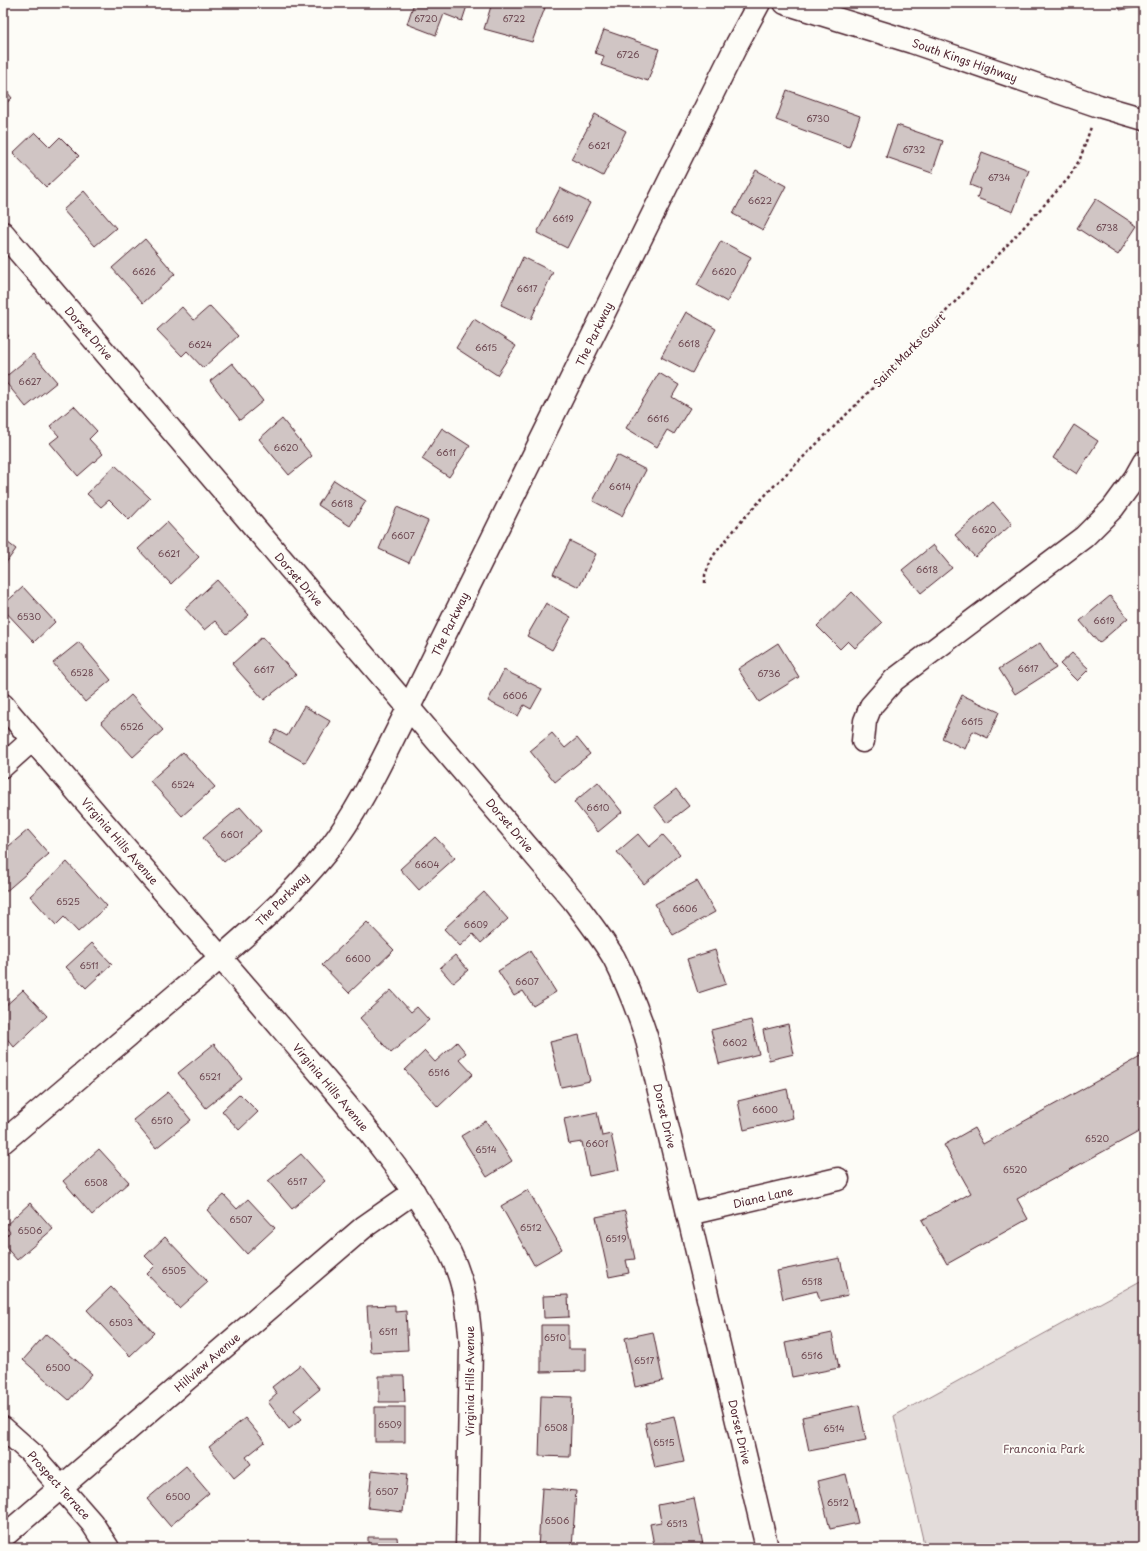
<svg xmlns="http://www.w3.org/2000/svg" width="1147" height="1551" viewBox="0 0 1147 1551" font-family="'Playpen Sans',sans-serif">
  <rect width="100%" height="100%" fill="#fdfcf7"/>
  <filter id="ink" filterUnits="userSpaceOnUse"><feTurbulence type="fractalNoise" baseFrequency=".025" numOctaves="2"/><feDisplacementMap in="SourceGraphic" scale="8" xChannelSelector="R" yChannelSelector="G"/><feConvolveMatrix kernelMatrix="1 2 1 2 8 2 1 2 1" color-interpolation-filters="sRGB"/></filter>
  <g filter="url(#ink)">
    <polygon fill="#e3dcda" stroke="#967e82" points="1144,1279 1144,1548 925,1548 894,1416"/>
    <g fill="#d0c5c4" stroke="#4a1f2b">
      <polygon points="414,3 468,3 462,21 444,14 436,35 407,24"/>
      <polygon points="492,3 529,3 545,8 532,42 484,29"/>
      <polygon points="1119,3 1144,3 1144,6 1120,10"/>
      <polygon points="604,30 659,49 648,81 601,65 604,56 595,53"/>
      <polygon points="3,87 12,98 3,106"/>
      <polygon points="787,90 860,116 849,147 776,120"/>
      <polygon points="595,114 626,131 603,176 571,159"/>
      <polygon points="897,125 943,141 932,173 886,157"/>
      <polygon points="35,132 50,147 60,137 79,156 46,187 13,153"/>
      <polygon points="982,152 1029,170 1013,212 977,198 980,189 970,185"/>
      <polygon points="756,170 786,186 763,230 733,214"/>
      <polygon points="560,188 590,203 567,248 537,233"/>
      <polygon points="84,191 116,228 95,246 63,210"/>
      <polygon points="1096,199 1137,226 1118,255 1077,228"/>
      <polygon points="145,239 175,274 143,303 112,268"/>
      <polygon points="721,241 751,257 727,302 697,285"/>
      <polygon points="523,257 553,272 531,319 501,305"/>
      <polygon points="210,306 238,336 203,368 187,351 182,356 157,330 182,307 194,320"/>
      <polygon points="686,312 716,329 692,373 661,357"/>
      <polygon points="474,319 516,346 497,375 456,348"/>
      <polygon points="3,329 9,336 3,342"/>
      <polygon points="33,354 57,382 26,407 3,379"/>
      <polygon points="232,363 263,401 240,420 210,381"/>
      <polygon points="659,373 679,385 672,397 690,408 674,434 667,430 657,447 626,428"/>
      <polygon points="74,406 97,431 89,439 103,454 78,476 50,443 59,436 50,426"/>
      <polygon points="282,419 312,456 289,475 259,439"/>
      <polygon points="1074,425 1098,441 1077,474 1053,458"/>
      <polygon points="442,428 470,446 449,477 422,459"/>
      <polygon points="617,455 646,470 622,516 593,501"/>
      <polygon points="115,465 150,498 129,520 109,500 101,507 87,494"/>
      <polygon points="334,480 366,501 350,526 318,505"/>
      <polygon points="993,502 1012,524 975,557 955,535"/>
      <polygon points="397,507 428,521 409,563 379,549"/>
      <polygon points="167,522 199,557 171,584 138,549"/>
      <polygon points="3,539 16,549 3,567"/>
      <polygon points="570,541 596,554 579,587 553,574"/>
      <polygon points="933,545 952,568 921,593 902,570"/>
      <polygon points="217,580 249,615 227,634 215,621 204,630 185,609"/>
      <polygon points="23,587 55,622 34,642 3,609 3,605"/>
      <polygon points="852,592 882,623 855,648 848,641 840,649 817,626"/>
      <polygon points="1110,596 1128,618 1099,643 1080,621"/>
      <polygon points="546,603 571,617 552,650 527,636"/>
      <polygon points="262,637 296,675 264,700 232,664"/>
      <polygon points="79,642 111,680 85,702 53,663"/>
      <polygon points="778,643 799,677 759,702 738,669"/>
      <polygon points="1040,643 1056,668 1015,694 999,669"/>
      <polygon points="1072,653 1089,669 1077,681 1060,664"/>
      <polygon points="504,670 542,689 531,709 524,705 518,716 488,701"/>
      <polygon points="131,695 163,730 133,757 101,722"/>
      <polygon points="962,695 999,712 988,738 973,731 965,749 942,738"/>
      <polygon points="304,706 330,721 305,763 269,742 276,730 287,736"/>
      <polygon points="552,733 565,748 577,738 590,754 555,782 530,751"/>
      <polygon points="183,752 215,787 182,816 150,781"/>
      <polygon points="598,782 622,812 598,832 574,802"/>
      <polygon points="676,789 689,806 667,823 654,806"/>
      <polygon points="240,807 261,831 224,862 203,838"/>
      <polygon points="28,830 49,854 4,893 3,891 3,851"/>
      <polygon points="638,834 649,847 663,835 680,854 644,884 617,852"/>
      <polygon points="435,837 455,858 419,890 400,869"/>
      <polygon points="67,862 107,906 78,932 64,917 56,925 30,896"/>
      <polygon points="697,881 715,912 673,935 655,904"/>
      <polygon points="484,892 508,919 481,943 473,934 460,946 444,929"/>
      <polygon points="367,922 394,950 349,993 322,965"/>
      <polygon points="92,943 112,964 86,988 66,967"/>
      <polygon points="715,950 726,984 698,993 687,959"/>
      <polygon points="530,951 556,992 533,1006 523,991 514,996 498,971"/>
      <polygon points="455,955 468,970 453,983 440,968"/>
      <polygon points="23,990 47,1016 14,1047 3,1034 3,1008"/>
      <polygon points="391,990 411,1012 417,1007 429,1020 391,1053 360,1018"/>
      <polygon points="751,1020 759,1054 719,1064 711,1030"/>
      <polygon points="788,1024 794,1054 769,1060 763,1030"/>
      <polygon points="579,1035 590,1081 561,1087 550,1042"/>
      <polygon points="457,1042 466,1053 459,1059 473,1074 438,1107 405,1070 425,1051 435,1062"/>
      <polygon points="214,1044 242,1079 206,1108 178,1073"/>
      <polygon points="1144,1055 1144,1129 1017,1199 1028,1219 947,1264 922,1220 971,1193 944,1145 974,1128 983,1144"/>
      <polygon points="787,1089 793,1118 744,1130 738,1101"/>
      <polygon points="168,1092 191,1120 156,1148 133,1120"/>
      <polygon points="240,1094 258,1112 239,1130 222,1111"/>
      <polygon points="597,1112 602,1136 611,1134 619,1170 589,1176 582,1142 569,1144 564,1119"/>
      <polygon points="486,1121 512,1161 487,1177 461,1136"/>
      <polygon points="99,1149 129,1182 92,1215 63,1181"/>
      <polygon points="301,1154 325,1181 292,1209 268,1181"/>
      <polygon points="528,1190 562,1249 534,1265 501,1206"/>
      <polygon points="224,1195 237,1209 248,1199 275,1228 247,1254 207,1210"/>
      <polygon points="30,1203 53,1229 17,1260 3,1244 3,1239 10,1232 5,1226"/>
      <polygon points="625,1211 635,1259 626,1260 629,1273 609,1277 596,1217"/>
      <polygon points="165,1237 208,1282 179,1308 147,1274 155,1266 145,1256"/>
      <polygon points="840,1258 848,1295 820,1301 817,1291 783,1299 777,1271"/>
      <polygon points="111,1287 154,1333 130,1356 87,1310"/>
      <polygon points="568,1295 569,1317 544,1318 543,1296"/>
      <polygon points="395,1305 395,1312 406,1311 408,1350 370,1352 367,1306"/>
      <polygon points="541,1325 568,1325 568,1349 586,1349 586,1371 541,1372"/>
      <polygon points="653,1332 663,1381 635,1387 625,1338"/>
      <polygon points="832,1333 839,1368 792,1377 785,1343"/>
      <polygon points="46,1334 92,1374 69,1400 23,1360"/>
      <polygon points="300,1365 320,1389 294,1410 302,1419 289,1429 268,1402 277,1394 272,1387"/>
      <polygon points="379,1376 404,1376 405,1402 379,1402"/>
      <polygon points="541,1396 572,1397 570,1457 539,1456"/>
      <polygon points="859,1405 866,1440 809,1451 802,1417"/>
      <rect x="375" y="1407" width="30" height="35"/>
      <polygon points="674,1416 684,1462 655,1468 645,1423"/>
      <polygon points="245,1418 265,1442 246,1457 251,1464 234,1478 209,1447"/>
      <polygon points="186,1466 209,1493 170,1526 147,1499"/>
      <polygon points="372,1470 407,1474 403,1512 368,1508"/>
      <polygon points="846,1474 858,1523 830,1529 818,1481"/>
      <polygon points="542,1488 576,1491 572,1548 538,1548"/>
      <polygon points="694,1498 703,1545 688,1548 667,1548 666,1543 654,1545 650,1524 661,1522 658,1505"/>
      <polygon points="368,1537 397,1537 398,1548 368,1548"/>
    </g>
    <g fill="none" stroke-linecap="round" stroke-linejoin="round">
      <g stroke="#4a1f2b" stroke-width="25">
        <g id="minor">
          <path d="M3 233 573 900C587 919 602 938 614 958 627 983 637 1009 646 1036L767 1548"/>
          <path d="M3 705C95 814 190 921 283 1030 343 1101 407 1170 450 1253 465 1282 469 1315 471 1347L467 1548"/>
          <polyline points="863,741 865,721 871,706 894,680 1084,537 1113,508 1135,478 1144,462"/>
          <polyline points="3,766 32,740"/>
          <path d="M3 1142C61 1093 118 1044 176 995 230 950 285 904 329 849 362 806 384 755 409 707L737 44 759 3"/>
          <polyline points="688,1214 838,1179"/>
          <polyline points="3,1428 30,1452 92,1523 108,1548"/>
          <polyline points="3,1537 364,1227 414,1192"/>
        </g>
      </g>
      <g stroke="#4a1f2b" stroke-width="25">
        <polyline id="major" points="785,3 912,42 1099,106 1144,119"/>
      </g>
      <polyline stroke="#4a1f2b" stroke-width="2.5" stroke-dasharray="3 3" stroke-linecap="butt" points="705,583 705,575 713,556 744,518 773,487 859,402 953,304 1068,179 1080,159 1091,127"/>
      <use href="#minor" stroke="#fdfcf7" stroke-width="22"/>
      <use href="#major" stroke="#fdfcf7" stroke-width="22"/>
    </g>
  </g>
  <g text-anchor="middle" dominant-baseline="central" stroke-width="3.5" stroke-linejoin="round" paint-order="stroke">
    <g font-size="9" fill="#6c4851">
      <text x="426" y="18">6720</text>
      <text x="514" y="18">6722</text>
      <text x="628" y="54">6726</text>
      <text x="818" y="118">6730</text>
      <text x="599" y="145">6621</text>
      <text x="914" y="149">6732</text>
      <text x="999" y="177">6734</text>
      <text x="760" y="200">6622</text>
      <text x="563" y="218">6619</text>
      <text x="1107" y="227">6738</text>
      <text x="144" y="271">6626</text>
      <text x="724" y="271">6620</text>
      <text x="527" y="288">6617</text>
      <text x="689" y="343">6618</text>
      <text x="200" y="344">6624</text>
      <text x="486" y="347">6615</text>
      <text x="30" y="381">6627</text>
      <text x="658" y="418">6616</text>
      <text x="286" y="447">6620</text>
      <text x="446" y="452">6611</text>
      <text x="620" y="486">6614</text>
      <text x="342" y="503">6618</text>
      <text x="984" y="529">6620</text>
      <text x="403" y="535">6607</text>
      <text x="169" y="553">6621</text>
      <text x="927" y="569">6618</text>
      <text x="29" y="616">6530</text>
      <text x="1104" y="620">6619</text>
      <text x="1028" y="668">6617</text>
      <text x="264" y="669">6617</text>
      <text x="82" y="672">6528</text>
      <text x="769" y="673">6736</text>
      <text x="515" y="695">6606</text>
      <text x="972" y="721">6615</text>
      <text x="132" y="726">6526</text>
      <text x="183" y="784">6524</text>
      <text x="598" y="807">6610</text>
      <text x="232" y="834">6601</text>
      <text x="427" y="864">6604</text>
      <text x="68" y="901">6525</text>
      <text x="685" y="908">6606</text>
      <text x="476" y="924">6609</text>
      <text x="358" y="958">6600</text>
      <text x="89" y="965">6511</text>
      <text x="527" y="981">6607</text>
      <text x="735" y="1042">6602</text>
      <text x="439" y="1072">6516</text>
      <text x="210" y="1076">6521</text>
      <text x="765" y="1109">6600</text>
      <text x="162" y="1120">6510</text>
      <text x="1097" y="1138">6520</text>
      <text x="597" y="1143">6601</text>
      <text x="486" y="1149">6514</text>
      <text x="1015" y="1169">6520</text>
      <text x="297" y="1181">6517</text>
      <text x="96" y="1182">6508</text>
      <text x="241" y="1219">6507</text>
      <text x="531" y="1227">6512</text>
      <text x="30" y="1230">6506</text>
      <text x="616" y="1238">6519</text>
      <text x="174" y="1270">6505</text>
      <text x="812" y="1281">6518</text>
      <text x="121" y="1322">6503</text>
      <text x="388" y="1331">6511</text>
      <text x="555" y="1337">6510</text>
      <text x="812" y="1355">6516</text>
      <text x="644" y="1360">6517</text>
      <text x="58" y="1367">6500</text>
      <text x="390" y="1424">6509</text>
      <text x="556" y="1427">6508</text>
      <text x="834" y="1428">6514</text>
      <text x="664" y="1442">6515</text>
      <text x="387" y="1491">6507</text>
      <text x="178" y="1496">6500</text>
      <text x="838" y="1502">6512</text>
      <text x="557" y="1520">6506</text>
      <text x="677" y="1523">6513</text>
    </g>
    <g font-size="11" fill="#4a1f2b" stroke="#fdfcf7">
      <text transform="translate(965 60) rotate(19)">South Kings Highway</text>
      <text transform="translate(89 333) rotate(49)">Dorset Drive</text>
      <text transform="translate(594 334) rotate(-64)">The Parkway</text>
      <text transform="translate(909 350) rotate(-46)">Saint Marks Court</text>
      <text transform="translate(299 579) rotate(49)">Dorset Drive</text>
      <text transform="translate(450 624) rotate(-64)">The Parkway</text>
      <text transform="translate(510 825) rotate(50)">Dorset Drive</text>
      <text transform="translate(120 841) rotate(49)">Virginia Hills Avenue</text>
      <text transform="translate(282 899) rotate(-45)">The Parkway</text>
      <text transform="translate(331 1087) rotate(50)">Virginia Hills Avenue</text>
      <text transform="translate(665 1116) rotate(77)">Dorset Drive</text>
      <text transform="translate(763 1197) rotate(-13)">Diana Lane</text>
      <text transform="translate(207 1362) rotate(-41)">Hillview Avenue</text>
      <text transform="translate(469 1381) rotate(-90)">Virginia Hills Avenue</text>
      <text transform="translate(740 1432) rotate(77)">Dorset Drive</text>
      <text transform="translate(59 1485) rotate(48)">Prospect Terrace</text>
    </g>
    <g font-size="11" fill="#704e57" stroke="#fdfcf7">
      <text x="1044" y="1448">Franconia Park</text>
    </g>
  </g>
  <rect width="1147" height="1551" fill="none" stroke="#fdfcf7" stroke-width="16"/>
  <rect x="8" y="8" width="1131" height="1535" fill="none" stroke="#4a1f2b" stroke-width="1.5" filter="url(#ink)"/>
</svg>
